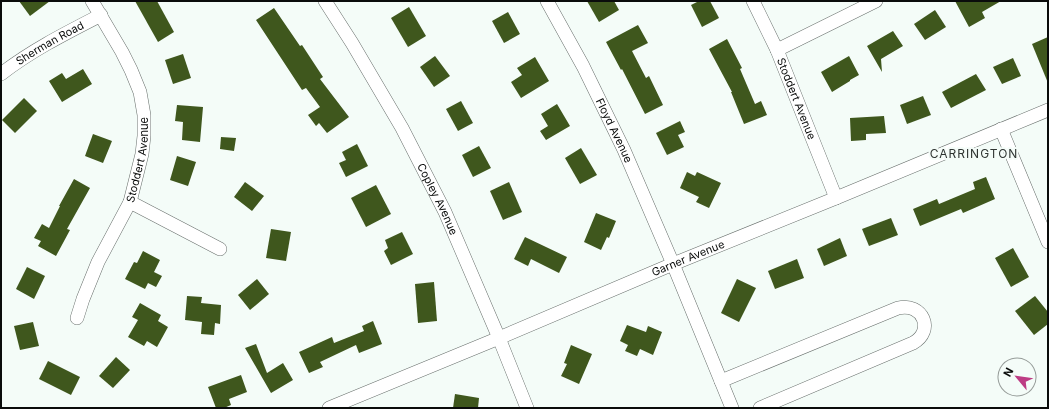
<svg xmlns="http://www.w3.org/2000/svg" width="1049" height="409" viewBox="0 0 1049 409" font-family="Inter,sans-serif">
  <rect width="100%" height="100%" fill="#f4fcf8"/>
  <g fill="#3f571d">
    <polygon points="19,1 50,1 30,16"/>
    <polygon points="135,1 157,1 174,32 158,42"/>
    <polygon points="587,1 614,1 619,10 599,22"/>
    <polygon points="699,1 710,1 719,18 702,27 691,5"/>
    <polygon points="955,1 1001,1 982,12 985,18 969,27"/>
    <polygon points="409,7 426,36 408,47 391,18"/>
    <polygon points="274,8 300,46 302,45 323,77 320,79 349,117 327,133 319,123 316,126 308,115 320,107 306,88 302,90 256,20"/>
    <polygon points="935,10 946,27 925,40 914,24"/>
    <polygon points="508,12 520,34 504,43 492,21"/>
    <polygon points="638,25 648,43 632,51 646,78 649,76 663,105 645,114 622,69 621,70 606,42"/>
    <polygon points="893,31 903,46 881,59 882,72 867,46"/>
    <polygon points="1048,37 1048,83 1032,44"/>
    <polygon points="727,39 742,68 740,69 755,104 761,101 767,115 744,124 731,92 732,92 709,49"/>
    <polygon points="183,54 191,78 173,84 165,60"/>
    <polygon points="435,56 450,76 434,87 420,67"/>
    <polygon points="849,56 859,75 850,80 850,81 832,92 821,72"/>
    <polygon points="535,57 549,81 521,98 511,82 522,75 517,68"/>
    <polygon points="1013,58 1021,76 1002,84 993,67"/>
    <polygon points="83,69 92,84 62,102 49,81 62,73 66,79"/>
    <polygon points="976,74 986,90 951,108 942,92"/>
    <polygon points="923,96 931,115 907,124 900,105"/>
    <polygon points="24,98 37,111 15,133 2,120"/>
    <polygon points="461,101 473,123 458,131 446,109"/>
    <polygon points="557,104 570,126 546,140 540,131 548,126 541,114"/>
    <polygon points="177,105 203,107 200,142 182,140 183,122 175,121"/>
    <polygon points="884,116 886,133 866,134 866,140 851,141 850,118"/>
    <polygon points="680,121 685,132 678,135 684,147 667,155 656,133"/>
    <polygon points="93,134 112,141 103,163 85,156"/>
    <polygon points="221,137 236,138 234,151 220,149"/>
    <polygon points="357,144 368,166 346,177 339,163 346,160 342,152"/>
    <polygon points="479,146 491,168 473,177 462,155"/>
    <polygon points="581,148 597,175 580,184 565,158"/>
    <polygon points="177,156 196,162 188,186 170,180"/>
    <polygon points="687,172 695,176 697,172 721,183 709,208 696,202 699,197 680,188"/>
    <polygon points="986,177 995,199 963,213 961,209 920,226 913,209 937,199 939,204 975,189 973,182"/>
    <polygon points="74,179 90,188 67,229 70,230 56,256 38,246 41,241 34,238 42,224 49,228 60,206 59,206"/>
    <polygon points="245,182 264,196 252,211 234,197"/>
    <polygon points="509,182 522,212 503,220 490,191"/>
    <polygon points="376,185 391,214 366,227 351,198"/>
    <polygon points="596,213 616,221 609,238 607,237 601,250 584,242"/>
    <polygon points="891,218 898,235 869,246 862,229"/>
    <polygon points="271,229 291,232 286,261 266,258"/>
    <polygon points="402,232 413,254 391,265 384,251 388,248 385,240"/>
    <polygon points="525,237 567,257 559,273 531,259 528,266 514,259"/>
    <polygon points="840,238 847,256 824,266 817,249"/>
    <polygon points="1013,248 1029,277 1011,287 995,258"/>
    <polygon points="143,251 160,260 154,272 162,276 156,287 148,283 145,289 125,279 134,262 137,263"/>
    <polygon points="797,259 804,278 775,289 768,271"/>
    <polygon points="27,267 45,276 34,299 16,289"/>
    <polygon points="257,279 269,294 250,310 238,295"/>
    <polygon points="737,279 756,288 739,322 721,313"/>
    <polygon points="434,282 437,321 418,323 415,284"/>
    <polygon points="187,296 202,297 201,303 221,305 220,324 215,323 214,335 201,334 202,322 185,320"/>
    <polygon points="1035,296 1048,312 1048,324 1034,335 1015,311"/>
    <polygon points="140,303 161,315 158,321 168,327 157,347 147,341 144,346 128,337 138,320 132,317"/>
    <polygon points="373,321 382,344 359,353 356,345 320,362 323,367 309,373 299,352 332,337 334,343 364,331 362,326"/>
    <polygon points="33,322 39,346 20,350 14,326"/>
    <polygon points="627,325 646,332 648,326 662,332 653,355 640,349 637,356 625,351 628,345 620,341"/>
    <polygon points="256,344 267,373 283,363 293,380 271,393 245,348"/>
    <polygon points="571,345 592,354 579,384 561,376 567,364 564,363"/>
    <polygon points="116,357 130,370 113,388 99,376"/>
    <polygon points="48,361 80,377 71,395 39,379"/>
    <polygon points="241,375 247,392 229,399 231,405 224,408 216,408 208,387"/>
    <polygon points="455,394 479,398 478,408 453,408"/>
  </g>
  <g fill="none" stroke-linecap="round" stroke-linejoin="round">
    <g stroke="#686f6c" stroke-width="14">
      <g id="minor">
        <path id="s1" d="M325 1 352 43 402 128 445 212 499 338 527 408"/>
        <path id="s2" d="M547 1 583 66 624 150 673 264 732 408"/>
        <path id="s3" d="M753 1 777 50 836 198"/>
        <polyline points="777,50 876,1"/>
        <path id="s4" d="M1 74C32 50 66 33 101 15"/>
        <polyline points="1001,129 1048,242"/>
        <polyline points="130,202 220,249"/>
        <path id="s5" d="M77 318 83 299 98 262 130 202 142 154 144 136V115L140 92 131 70 122 52 92 1"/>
        <path d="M721 381 898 308C923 302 935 331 913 343L760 408"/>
        <path id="s6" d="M329 408 499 338 673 264 836 198 1048 110"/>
      </g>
    </g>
    <use href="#minor" stroke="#fff" stroke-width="13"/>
  </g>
  <g text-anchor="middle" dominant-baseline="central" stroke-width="4" stroke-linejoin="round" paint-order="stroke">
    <g font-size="11" fill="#0a0c0b" stroke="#f4fcf8">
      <text stroke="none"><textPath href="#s4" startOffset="58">Sherman Road</textPath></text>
      <text stroke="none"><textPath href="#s3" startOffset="107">Stoddert Avenue</textPath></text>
      <text stroke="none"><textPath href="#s2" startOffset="146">Floyd Avenue</textPath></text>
      <text stroke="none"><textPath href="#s5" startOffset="171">Stoddert Avenue</textPath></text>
      <text stroke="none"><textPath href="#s1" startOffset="228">Copley Avenue</textPath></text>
      <text stroke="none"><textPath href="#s6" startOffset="389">Garner Avenue</textPath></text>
    </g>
    <g font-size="12" letter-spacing="1" fill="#2e3431" stroke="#f4fcf8">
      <text x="974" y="153">CARRINGTON</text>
    </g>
  </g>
  <rect width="1049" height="409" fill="none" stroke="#0a0c0b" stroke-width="4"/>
  <g transform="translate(1017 377) rotate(299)"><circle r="19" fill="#f4fcf8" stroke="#969c99"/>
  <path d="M0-3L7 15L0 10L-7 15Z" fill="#bd3c84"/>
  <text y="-6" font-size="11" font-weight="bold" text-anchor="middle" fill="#0a0c0b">N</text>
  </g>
</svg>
